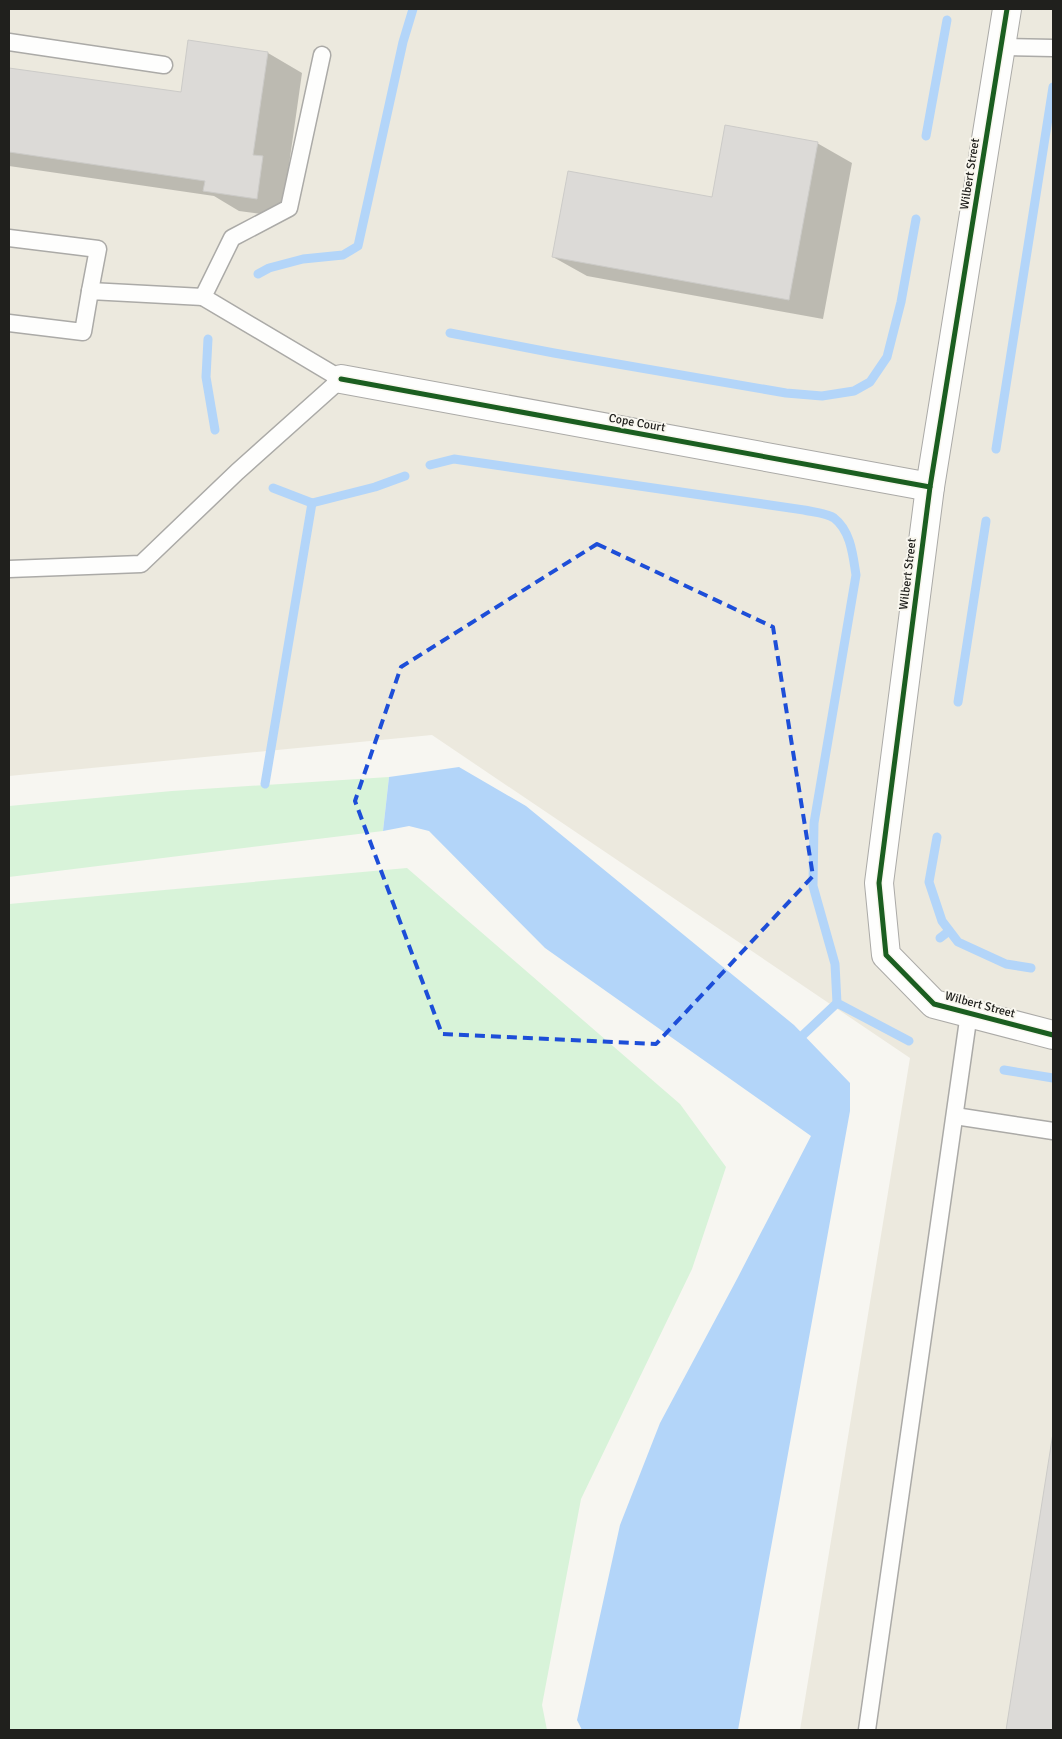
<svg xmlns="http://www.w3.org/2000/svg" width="1062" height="1739" viewBox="0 0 1062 1739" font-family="Signika,sans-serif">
  <rect width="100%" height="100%" fill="#f7f6f1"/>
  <polygon fill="#ece9de" points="9,9 1053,9 1053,1730 800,1730 910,1058 432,735 9,776"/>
  <g fill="#d8f3d9">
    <polygon points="389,777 383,831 9,877 9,806 172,791"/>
    <polygon points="407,868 680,1104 726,1167 692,1269 581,1499 542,1705 547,1730 9,1730 9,904"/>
  </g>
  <polygon fill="#b3d5f9" points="459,767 526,806 794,1025 850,1083 850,1111 738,1730 582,1730 577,1720 620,1525 660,1423 737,1279 811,1136 545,948 429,831 409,826 383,831 389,777"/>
  <g fill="#0003">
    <polygon points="189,42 268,53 302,73 288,172 297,177 291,218 239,211 214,196 9,166 9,69 182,94"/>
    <polygon points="817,143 852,163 823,319 587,276 553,257 713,198"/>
    <polygon points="1053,1441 1053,1730 1007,1730"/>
  </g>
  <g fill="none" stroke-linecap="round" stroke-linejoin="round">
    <g stroke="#b3d5f9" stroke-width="9">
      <polyline points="926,136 947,20"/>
      <polyline points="258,274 269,268 303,259 343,255 358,246 403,42 413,9"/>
      <polyline points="450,333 554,353 786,393 822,396 854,391 870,382 887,357 901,302 916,219"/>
      <polyline points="208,339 206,377 215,430"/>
      <polyline points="996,449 1053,87"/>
      <path d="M430 465 454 459 804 510C813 512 827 513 834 518 851 531 853 556 856 575L814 823 813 886 835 964 837 1003 909 1041"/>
      <polyline points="273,488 312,503 375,487 405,476"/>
      <polyline points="958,702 986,521"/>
      <polyline points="265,784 312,503"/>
      <polyline points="937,837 929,882 942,921 958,942 1006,964 1031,968"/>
      <polyline points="940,938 949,931"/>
      <polyline points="803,1035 837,1003"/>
      <polyline points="1004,1070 1053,1078"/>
    </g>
  </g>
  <g fill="#dcdad7" stroke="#cccbc8">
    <polygon points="188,40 268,52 253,155 263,156 257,199 203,191 205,181 9,152 9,68 181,92"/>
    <polygon points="725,125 818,142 789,300 552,257 568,171 712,197"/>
    <polygon points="1053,1433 1053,1730 1006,1730"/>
  </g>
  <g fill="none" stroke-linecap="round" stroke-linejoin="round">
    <g stroke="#abaaa7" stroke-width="19">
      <g id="service">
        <polyline points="9,42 164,65"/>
        <polyline points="1000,47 1053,48"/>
        <polyline points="9,238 98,249 90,291"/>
        <polyline points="9,323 83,332 90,291 203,297"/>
        <polyline points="9,569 141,564 237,472 341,379 203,297 232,238 289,208 322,55"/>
        <polyline points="955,1116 1053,1131"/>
        <polyline points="867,1730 969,1013"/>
      </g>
    </g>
    <g stroke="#abaaa7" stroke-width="30">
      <g id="minor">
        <polyline points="1007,9 930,487 879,883 886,955 934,1004 1053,1035"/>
        <polyline points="341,379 930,487"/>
      </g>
    </g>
    <use href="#service" stroke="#fefefd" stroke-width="16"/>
    <use href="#minor" stroke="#fefefd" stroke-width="28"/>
    <g stroke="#f9f7ef" stroke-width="8">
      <g id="cycleway">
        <polyline points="1007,9 930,487 879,883 886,955 934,1004 1053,1035"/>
        <polyline points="341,379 930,487"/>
      </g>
    </g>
    <use href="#cycleway" stroke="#1b5e20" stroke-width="5"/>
  </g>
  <path fill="none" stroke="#1d4ed8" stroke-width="4" stroke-dasharray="10 6" stroke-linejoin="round" d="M597 544 773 627 813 876 656 1044 442 1034 355 801 401 667Z"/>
  <g text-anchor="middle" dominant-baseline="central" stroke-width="4" stroke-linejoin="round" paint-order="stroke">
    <g font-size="12" fill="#20201d" stroke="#f9f7ef">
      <text transform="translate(970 174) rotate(-81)">Wilbert Street</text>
      <text transform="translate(637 423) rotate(10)">Cope Court</text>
      <text transform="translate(908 574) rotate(-83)">Wilbert Street</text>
      <text transform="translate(980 1005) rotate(15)">Wilbert Street</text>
    </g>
  </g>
  <rect width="1062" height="1739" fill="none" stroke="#20201d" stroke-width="20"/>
</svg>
